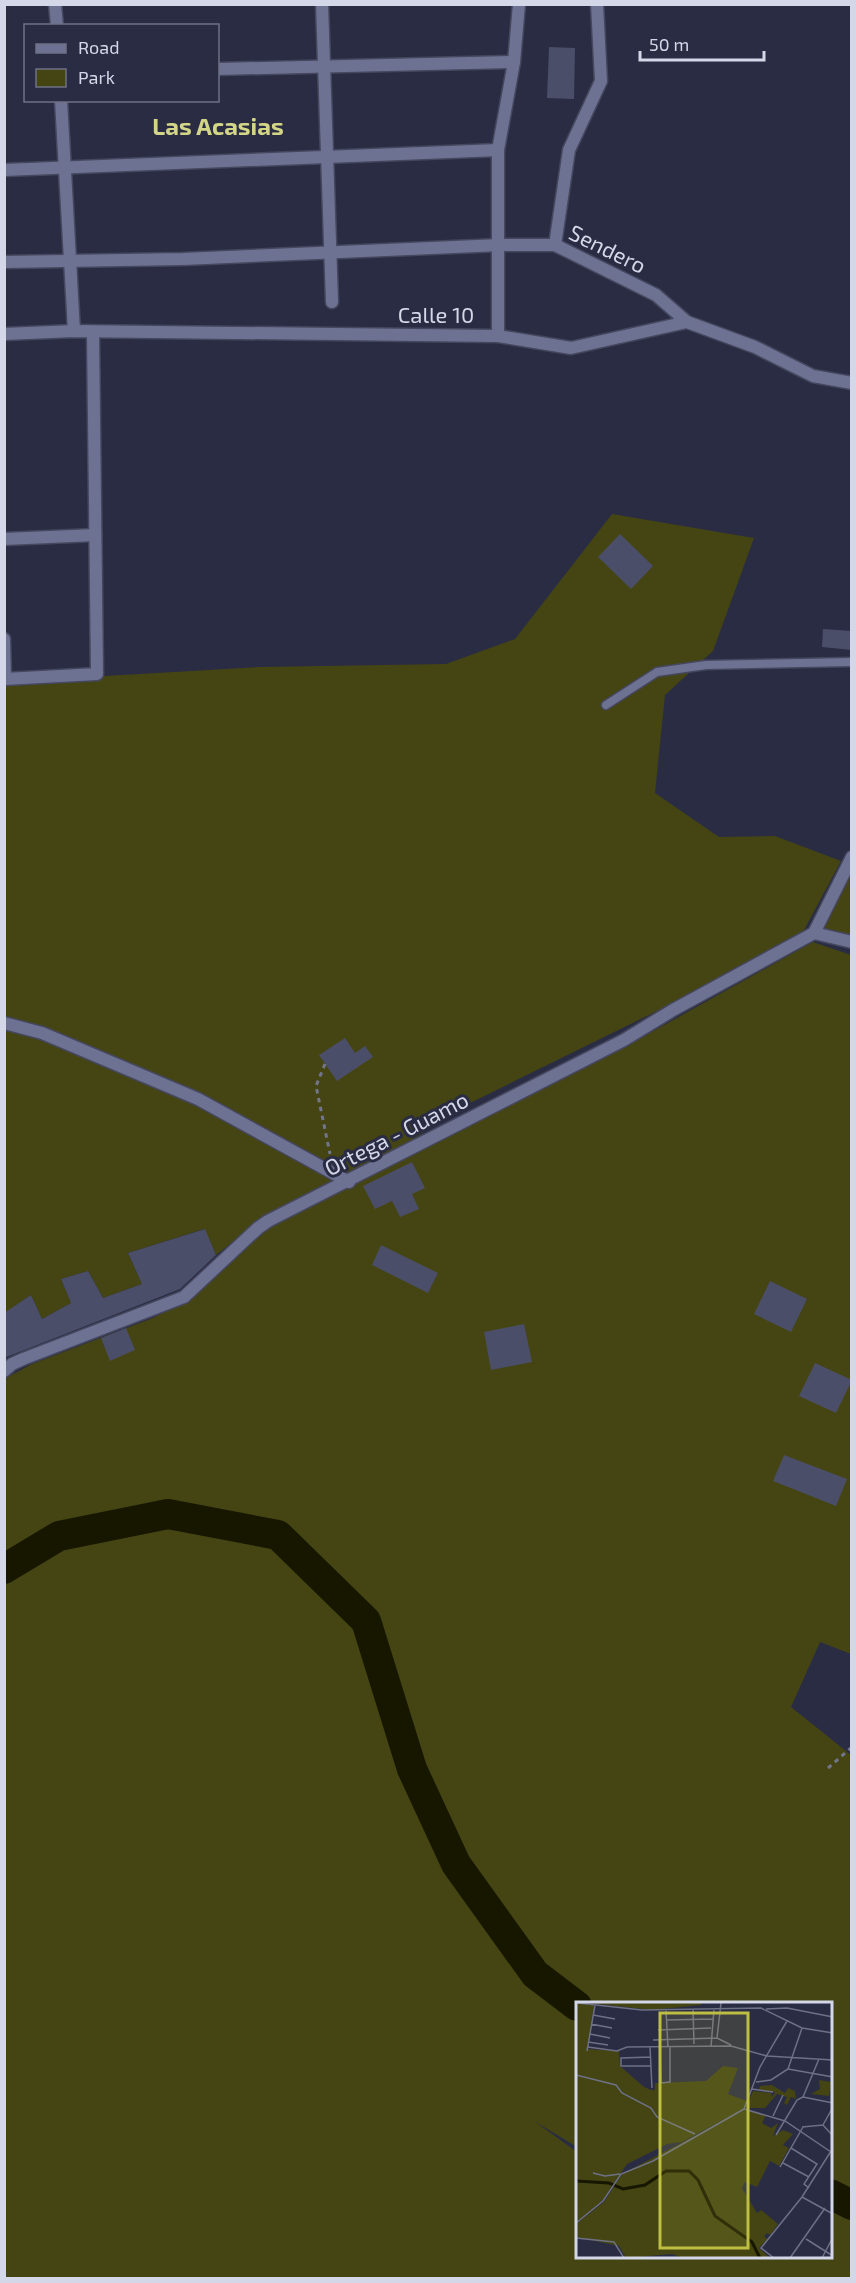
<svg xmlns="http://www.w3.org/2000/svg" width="856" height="2283" viewBox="0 0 856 2283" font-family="'Exo 2',sans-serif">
  <rect width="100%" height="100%" fill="#2a2c44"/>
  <g fill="#444512" fill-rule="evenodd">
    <polygon points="612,514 754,538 713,651 665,695 655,793 719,837 775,836 841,861 802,934 655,1012 460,1108 395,1151 349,1174 337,1168 335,1180 266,1216 216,1255 204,1229 128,1253 142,1284 103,1298 88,1271 61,1279 71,1303 42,1319 31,1295 5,1313 5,679 105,676 260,667 446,664 515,639"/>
    <polygon points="851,870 851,935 822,928"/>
    <path d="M813 942 851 955V1654L820 1642 791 1707 851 1755V2278H5L4 1379 32 1364 153 1318 186 1300 270 1227 407 1158 589 1062 641 1038ZM577 2004H830V2258H577V2152L534 2121 577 2147Z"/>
  </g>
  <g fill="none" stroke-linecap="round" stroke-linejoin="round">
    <g stroke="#171700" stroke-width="30">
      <polyline points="4,1569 59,1536 168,1514 278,1535 366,1621 412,1769 456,1864 535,1974 577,2006"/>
      <polyline points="830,2194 852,2205"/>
    </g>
  </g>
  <g fill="#4b4e69">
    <polygon points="549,47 575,48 574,99 547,98"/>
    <polygon points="620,534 653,566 631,589 598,557"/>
    <polygon points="823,629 852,631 852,650 822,647"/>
    <polygon points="345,1038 355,1053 365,1046 373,1057 337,1081 319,1055"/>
    <polygon points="412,1162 425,1188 412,1194 419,1209 400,1217 392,1201 375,1209 363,1186"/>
    <polygon points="205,1229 216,1255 180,1289 4,1358 4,1313 31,1295 42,1319 71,1303 61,1279 88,1271 103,1298 142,1284 128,1253"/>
    <polygon points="381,1245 438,1273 428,1293 372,1265"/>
    <polygon points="770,1281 807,1299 791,1332 754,1314"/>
    <polygon points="524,1324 532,1362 491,1370 484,1332"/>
    <polygon points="126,1328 135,1350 110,1361 101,1338"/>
    <polygon points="815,1363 852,1380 836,1413 799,1396"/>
    <polygon points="784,1455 847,1479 836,1506 773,1481"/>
  </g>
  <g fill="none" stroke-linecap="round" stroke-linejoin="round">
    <g stroke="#45475e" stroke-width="11">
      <polyline id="service" points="606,705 657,672 706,665 852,662"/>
    </g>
    <g stroke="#45475e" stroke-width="15">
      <g id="minor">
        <polyline points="55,4 57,26"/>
        <polyline points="322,4 332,302"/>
        <polyline points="218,69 514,62"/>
        <polyline points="61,100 74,331"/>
        <polyline points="4,170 498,150"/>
        <polyline points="555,245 569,150 601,81 597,4"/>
        <polyline points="4,262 183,259 500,245 555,245 656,295 687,322"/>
        <polyline points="4,334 74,331 498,336 571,348 687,322 755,347 813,376 852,383"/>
        <polyline points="498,336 498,150 514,62 519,4"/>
        <polyline points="4,539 95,535"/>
        <polyline points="4,639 5,679 97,674 93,332"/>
        <polyline points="814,933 852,942"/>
        <polyline points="4,1023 42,1033 198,1099 349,1182"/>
      </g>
    </g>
    <g stroke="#45475e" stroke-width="15">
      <polyline id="tertiary" points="4,1371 12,1364 23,1359 184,1297 258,1228 268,1221 624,1040 673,1010 814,933 852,857"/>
    </g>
    <g stroke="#73768a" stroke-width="3" stroke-dasharray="4.5 4.5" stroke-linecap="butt">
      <polyline points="325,1064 316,1086 330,1154"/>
      <polyline points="828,1768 852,1747"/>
    </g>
    <use href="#service" stroke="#6e7292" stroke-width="8"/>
    <use href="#minor" stroke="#6e7292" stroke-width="12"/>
    <use href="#tertiary" stroke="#6e7292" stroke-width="12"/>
  </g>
  <g text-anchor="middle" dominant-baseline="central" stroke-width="6" stroke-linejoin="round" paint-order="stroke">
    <g font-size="22" fill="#d4d7e7" stroke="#2a2c44">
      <text transform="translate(608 248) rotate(26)">Sendero</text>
      <text x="436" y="314">Calle 10</text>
      <text transform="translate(396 1133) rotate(-27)">Ortega - Guamo</text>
    </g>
    <g font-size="24" font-weight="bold" fill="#d4d687" stroke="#2a2c44">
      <text x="218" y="125">Las Acasias</text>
    </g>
  </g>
  <g transform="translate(576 2002)">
    <rect width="256" height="256" fill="#2a2c44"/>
    <path d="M0 1 18 3 11 47 43 49 44 64 68 85 75 88H79V81L130 79 147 64 162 66 152 92 171 99 167 107 106 140 91 142 51 162 26 199 0 221ZM13 1H125V3L76 8ZM243 78 255 80 253 94 235 92 244 87ZM196 83 209 91 212 86 219 89 220 97 215 95 211 103 208 101 211 95 201 92 189 106H169L177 89 195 91 196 95 199 90 183 88 184 84ZM168 108 190 113 186 121 195 126 202 121 197 134 207 128 217 132 207 143 213 146 203 164 194 159 181 185 169 180 166 186 181 211 185 208 202 222 194 233 191 231 188 234 191 237 183 246 194 256H107L96 252 50 256 43 244 0 235V222L28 200 46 172Z" fill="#444512"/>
    <path fill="none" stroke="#171700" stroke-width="3" d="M0 179 33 181 47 187 69 183 90 169H113L122 178 139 214 176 240 184 256"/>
    <path fill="none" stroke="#6e7085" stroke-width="1.5" d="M2 1 66 8 185 6 226 26 257 31M117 7 118 42M190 7 211 6 257 15M90 8 92 45M17 13 39 17M90 18 137 17M15 22 36 26M82 28 135 26M14 32 34 36M141 36 145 1M77 38 141 36 155 43M12 40 32 43M12 45 41 49 51 45 155 44 191 54 257 58M74 45 76 86M84 45 85 81 94 80V45M135 45 138 7M11 49 19 3M75 55 45 56V64H75M212 67 257 75M0 73 40 83 46 91 75 106 81 115 119 132M180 80 195 78 212 67 226 26M176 87 197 90M227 95 257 101M168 107 184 65 211 19M168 107 209 119 255 150M197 114 207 93M247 123 257 105M226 125 247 123 257 134M200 133 221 98 227 95 243 57M215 146 241 162 228 182 233 186M207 161 233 175M204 165 227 125M17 171 29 174 44 172M226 195 257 212M0 221 27 199 45 172 77 159 168 107M0 236 38 240 48 256M230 237 257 254M73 256H106M198 256 185 246 226 195 257 146M214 256 249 206M246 256 257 235"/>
    <path fill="#bebf42" fill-opacity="0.15" stroke="#bebf42" stroke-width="3" d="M84 11H172V246H84Z"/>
    <rect width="256" height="256" fill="none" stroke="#d4d7e7" stroke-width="3"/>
  </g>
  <rect width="856" height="2283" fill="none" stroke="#d4d7e7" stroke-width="12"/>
  <rect x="24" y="24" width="195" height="78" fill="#2a2c44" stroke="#6e7085" stroke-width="1.5"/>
  <rect x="36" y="44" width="30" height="9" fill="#6e7292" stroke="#6e7085" stroke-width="1.5"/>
  <text x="78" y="54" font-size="18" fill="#d4d7e7">Road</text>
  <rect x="36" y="69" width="30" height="18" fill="#444512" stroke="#6e7085" stroke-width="1.5"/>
  <text x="78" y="84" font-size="18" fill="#d4d7e7">Park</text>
  <path d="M640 51v9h124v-9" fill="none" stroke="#d4d7e7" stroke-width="3"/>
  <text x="649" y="51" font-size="18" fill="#d4d7e7" stroke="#2a2c44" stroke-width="4.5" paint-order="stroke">50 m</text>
</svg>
